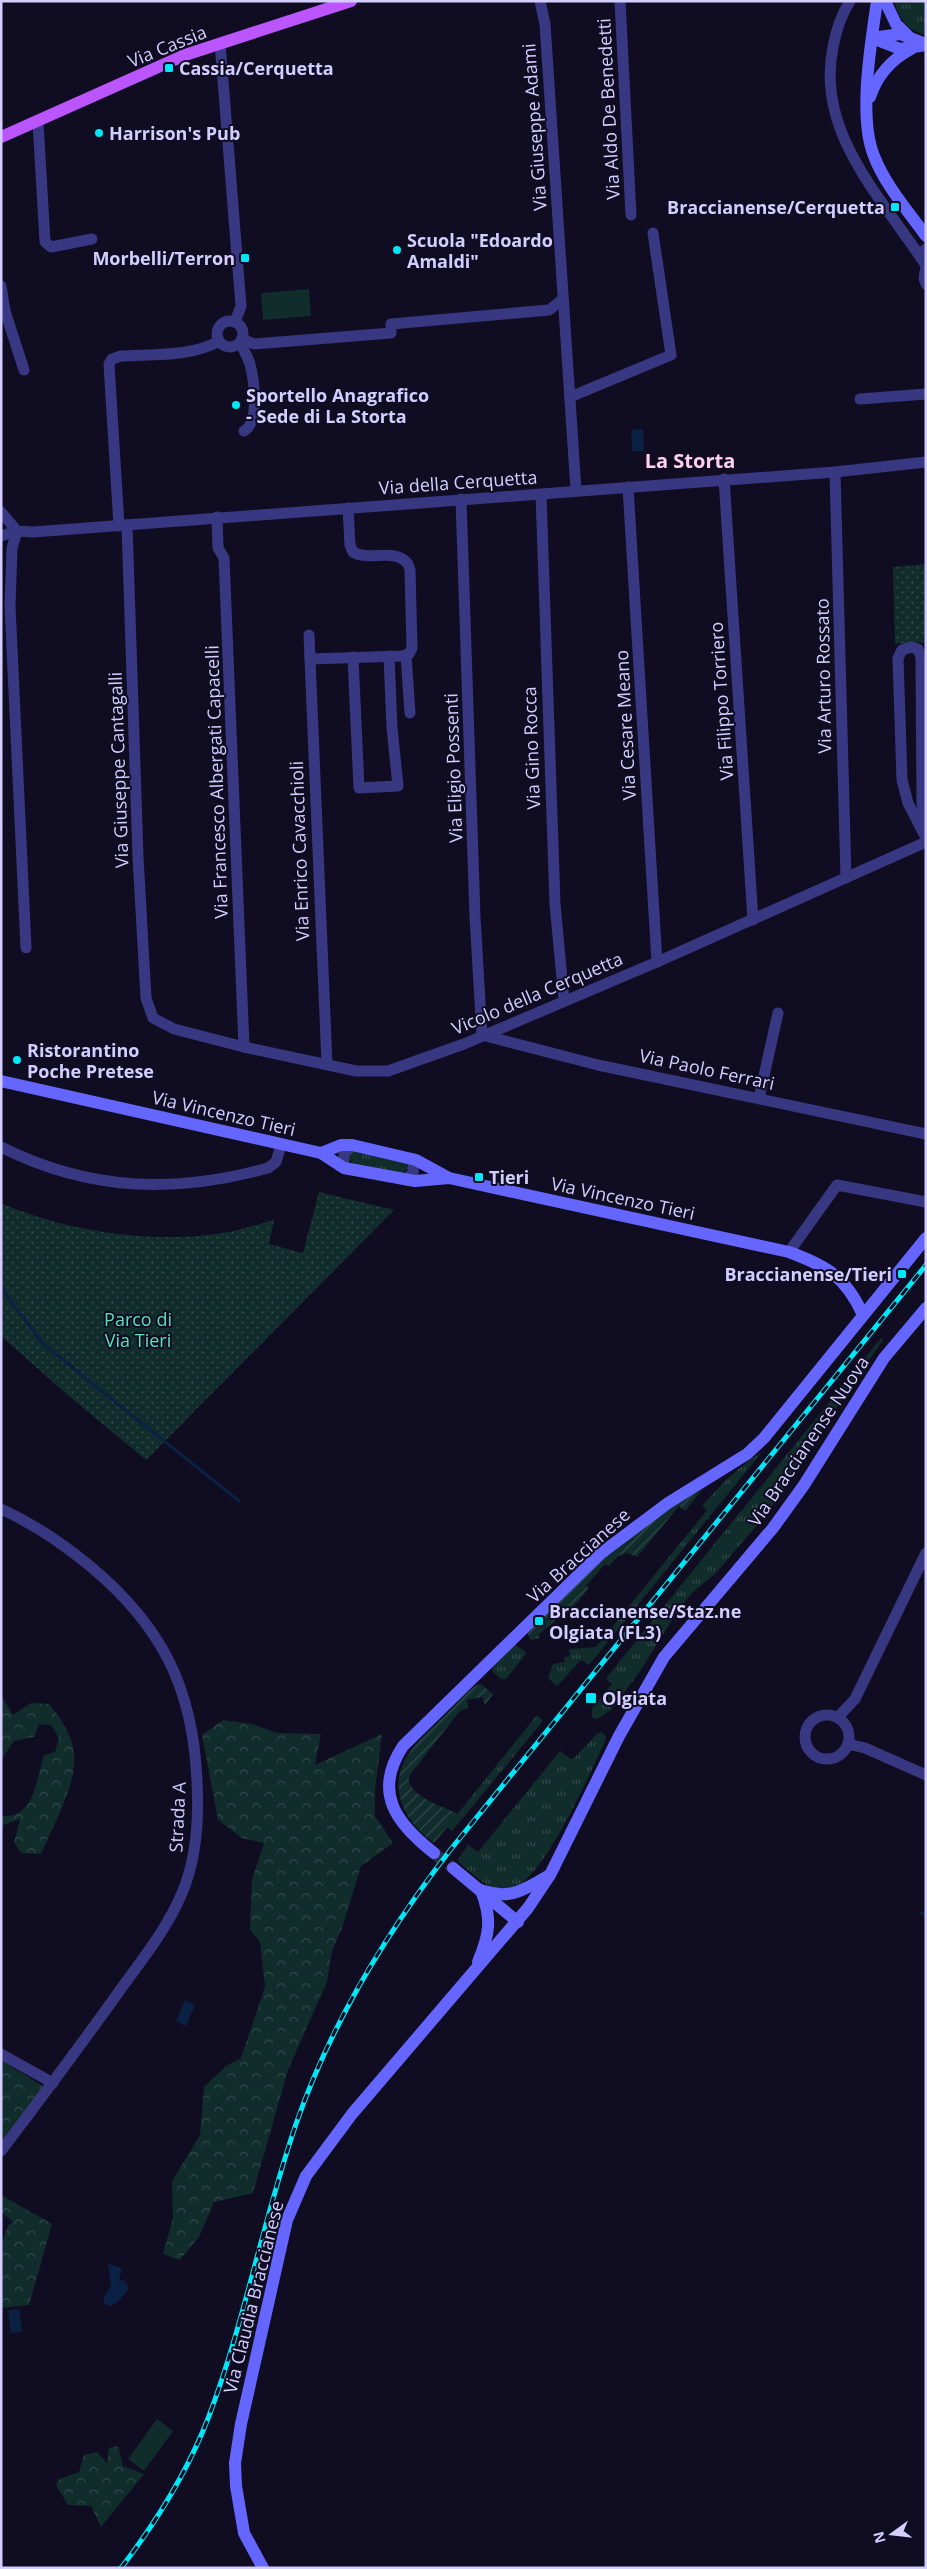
<svg xmlns="http://www.w3.org/2000/svg" width="927" height="2569" viewBox="0 0 927 2569" font-family="'Open Sans',sans-serif">
  <defs>
    <pattern id="grass-tufts" width="24" height="20" patternUnits="userSpaceOnUse" patternTransform="scale(1.25)"><rect width="24" height="20" fill="#102c2b"/><path d="M3 7l-1-3M5 7V3M7 7l1-3M15 17l-1-3M17 17v-4M19 17l1-3" fill="none" stroke="#32494b"/></pattern>
    <pattern id="forest-crowns" width="20" height="18" patternUnits="userSpaceOnUse" patternTransform="scale(1.25)"><rect width="20" height="18" fill="#102c2b"/><path d="M2 6a3 3 0 1 1 6 0M12 15a3 3 0 1 1 6 0" fill="none" stroke="#32494b"/></pattern>
    <pattern id="park-dots" width="8" height="8" patternUnits="userSpaceOnUse" patternTransform="scale(1.25)"><rect width="8" height="8" fill="#102c2b"/><path d="M2 2h.1M6 6h.1" fill="none" stroke="#32494b" stroke-width="1.8" stroke-linecap="round"/></pattern>
    <pattern id="garden-furrows" width="10" height="10" patternUnits="userSpaceOnUse" patternTransform="scale(1.25)"><rect width="10" height="10" fill="#102c2b"/><path d="M-1 1l2-2M0 10L10 0M9 11l2-2" fill="none" stroke="#32494b"/></pattern>
  </defs>
  <rect width="100%" height="100%" fill="#100d22"/>
  <g fill="url(#grass-tufts)">
    <path d="M894 1H926V35C908 31 899 19 894 1Z"/>
    <polygon points="352,1151 408,1164 408,1169 401,1174 352,1163 348,1156"/>
    <polygon points="881,1338 883,1340 856,1378 769,1511 716,1573 693,1592 680,1607 639,1673 611,1710 597,1719 592,1717 592,1708 612,1684 606,1678"/>
    <path d="M762 1452 589 1665 581 1660 557 1686 548 1678 553 1664 565 1662 564 1657 570 1656 569 1649 596 1647 707 1510 702 1506C721 1484 738 1467 762 1452Z"/>
    <polygon points="514,1644 525,1651 526,1654 506,1679 501,1679 493,1672 492,1668"/>
    <polygon points="537,1715 543,1721 452,1831 447,1827"/>
    <path d="M601 1732 606 1736 605 1742C590 1772 540 1891 505 1891 489 1891 469 1870 457 1861L468 1845 478 1852 560 1751 569 1758 573 1759 597 1734Z"/>
  </g>
  <g fill="url(#forest-crowns)">
    <path d="M1 1695 13 1715 31 1703 49 1704C60 1717 72 1735 74 1752 78 1783 53 1825 41 1854L21 1853 14 1842 20 1819 3 1825 1 1830V1816C6 1816 13 1816 17 1814 36 1804 38 1773 44 1755L55 1752 59 1738 51 1725 39 1724 34 1737 14 1741 1 1760Z"/>
    <polygon points="223,1720 252,1724 277,1733 321,1734 315,1765 382,1734 375,1790 375,1816 393,1843 361,1866 342,1928 332,1951 327,1982 288,2070 253,2193 214,2202 199,2237 180,2260 163,2254 173,2218 172,2181 200,2135 204,2087 226,2066 241,2058 265,1987 260,1941 250,1930 252,1879 264,1843 242,1838 218,1820 202,1735"/>
    <polygon points="1,2060 44,2087 1,2147"/>
    <polygon points="1,2195 52,2224 29,2305 1,2308 1,2247 8,2225 13,2222 1,2212"/>
    <polygon points="118,2446 123,2466 144,2474 101,2527 91,2506 68,2505 56,2485 59,2479 79,2472 84,2455 97,2452 107,2464 109,2448"/>
  </g>
  <g fill="url(#park-dots)">
    <polygon points="926,564 926,642 895,644 893,567"/>
    <path d="M319 1192 394 1210 146 1460 63 1391 1 1336V1203C66 1232 159 1245 229 1232 244 1229 259 1224 274 1220L269 1244 303 1253Z"/>
  </g>
  <g fill="url(#garden-furrows)">
    <polygon points="703,1489 685,1511 679,1506 637,1557 627,1553 618,1556 608,1566 605,1564 586,1586 589,1588 568,1614 566,1611 538,1635 540,1638 531,1640 528,1635 529,1630 602,1559 653,1518"/>
    <path d="M481 1684 493 1694 485 1705 482 1697 467 1700 468 1707 459 1712 409 1776C406 1796 443 1806 458 1814L434 1843C403 1821 386 1786 410 1752 420 1737 435 1726 447 1713 456 1705 469 1686 481 1684Z"/>
  </g>
  <g fill="#102c2b">
    <polygon points="309,289 311,316 263,320 261,293"/>
    <polygon points="157,2419 173,2431 144,2471 128,2459"/>
  </g>
  <g fill="#0b2144">
    <polygon points="643,429 644,451 632,451 631,430"/>
    <polygon points="185,2000 195,2005 186,2026 176,2021"/>
    <polygon points="108,2264 122,2268 119,2281 124,2280 129,2288 117,2303 110,2306 105,2304 103,2299 111,2286"/>
    <polygon points="19,2309 22,2332 11,2333 8,2310"/>
  </g>
  <g fill="none" stroke-linecap="round" stroke-linejoin="round">
    <g stroke="#0b2144" stroke-width="3">
      <polyline points="1,1288 43,1344 239,1501"/>
      <polyline points="921,1913 926,1915"/>
    </g>
    <polyline stroke="#2d2a43" stroke-width="12" stroke-dasharray="12 6" stroke-linecap="butt" points="434,1853 453,1868"/>
    <g stroke="#383782" stroke-width="11">
      <polyline points="540,1 545,24 576,490"/>
      <polyline points="620,1 631,215"/>
      <path d="M850 1C841 15 836 31 833 47 816 129 877 193 919 255"/>
      <polyline points="220,43 241,306 235,322"/>
      <polyline points="38,122 45,242 51,247 92,239"/>
      <polyline points="926,249 919,255 926,265"/>
      <polyline points="926,267 924,278 926,284"/>
      <polyline points="1,286 5,311 24,370"/>
      <circle cx="230" cy="334" r="13"/>
      <polyline points="242,339 254,344 391,333 391,324 549,310 563,299"/>
      <path d="M240 342C243 349 248 357 250 364 254 380 260 422 244 431"/>
      <polyline points="570,397 671,355 653,233"/>
      <polyline points="860,399 926,394"/>
      <polyline points="835,472 846,878"/>
      <polyline points="724,479 753,920"/>
      <polyline points="628,487 657,962"/>
      <polyline points="541,494 555,904 564,1000"/>
      <polyline points="461,499 475,917 482,1035"/>
      <polyline points="1,512 17,531 33,532 835,472 926,462"/>
      <polyline points="217,517 218,548 224,558 244,1047"/>
      <polyline points="127,525 138,857 146,998 153,1018 174,1029 244,1047 356,1071 388,1071 464,1044 657,962 926,842"/>
      <path d="M119 526 109 364 112 359 121 356C152 354 192 357 219 341"/>
      <polyline points="17,531 12,548 10,606 26,948"/>
      <polyline points="1,536 17,531"/>
      <polyline points="309,635 327,1064"/>
      <polyline points="406,655 410,713"/>
      <polyline points="353,657 359,788 398,786 392,728 389,656"/>
      <path d="M310 659 402 656 409 654 412 648 410 570 408 564C395 547 369 562 353 552L350 545 348 508"/>
      <polyline points="926,830 922,803 921,657 918,649 911,647 902,650 898,658 902,780 908,803 926,838"/>
      <polyline points="482,1035 598,1065 926,1134"/>
      <polyline points="759,1098 778,1013"/>
      <path d="M1 1147C89 1191 175 1194 268 1168L276 1162 281 1145"/>
      <polyline points="344,1168 344,1154 352,1145"/>
      <polyline points="406,1180 413,1173 414,1159"/>
      <polyline points="789,1252 837,1185 926,1202"/>
      <path d="M1 1509C34 1524 62 1543 90 1566 162 1626 193 1688 197 1781 199 1818 197 1858 182 1893 168 1927 144 1957 123 1986 83 2042 42 2097 1 2151"/>
      <circle cx="827" cy="1737" r="22"/>
      <polyline points="838,1717 855,1699 926,1553"/>
      <polyline points="848,1744 865,1748 926,1775"/>
      <polyline points="1,2054 53,2083"/>
    </g>
    <g stroke="#6566ff" stroke-width="12">
      <path d="M877 1C871 43 858 117 874 156 885 185 908 211 926 236"/>
      <polyline points="885,1 896,24 909,37"/>
      <polyline points="872,38 900,49 926,45"/>
      <polyline points="872,38 900,34 926,44"/>
      <path d="M870 97C877 76 892 59 911 49"/>
      <path d="M1 1081 321 1153 344 1168 415 1181 449 1178 789 1252C827 1266 846 1277 863 1315"/>
      <polyline points="321,1153 341,1145 352,1145 416,1160 449,1178"/>
      <path d="M434 1853C397 1824 372 1793 403 1746L600 1554 668 1503 747 1454 764 1438 926 1238"/>
      <polyline points="453,1868 518,1922"/>
      <path d="M484 1891C510 1900 526 1889 548 1876"/>
      <path d="M478 1962C490 1933 492 1919 481 1890"/>
      <polyline points="263,2568 244,2533 236,2486 235,2463 241,2424 287,2220 306,2176 352,2114 528,1908 550,1875 619,1736 664,1657 773,1528 804,1485 884,1358 926,1308"/>
    </g>
    <polyline stroke="#b5f" stroke-width="12" points="1,137 185,55 351,1"/>
    <g stroke="#00e7f9" stroke-width="5">
      <path id="rail" d="M121 2568C157 2521 188 2471 209 2416 245 2320 263 2220 296 2124 331 2023 386 1933 451 1849L926 1265"/>
    </g>
    <use href="#rail" stroke="#100d22" stroke-width="3" stroke-dasharray="9" stroke-linecap="butt"/>
  </g>
  <g fill="#00e7f9" stroke="#100d22" stroke-width="2">
    <rect x="164" y="63" width="10" height="10" rx="2.5"/>
    <circle cx="99" cy="133" r="5"/>
    <rect x="890" y="202" width="10" height="10" rx="2.5"/>
    <circle cx="397" cy="250" r="5"/>
    <rect x="240" y="253" width="10" height="10" rx="2.5"/>
    <circle cx="236" cy="405" r="5"/>
    <circle cx="17" cy="1060" r="5"/>
    <rect x="474" y="1172" width="10" height="10" rx="2.5"/>
    <rect x="897" y="1269" width="10" height="10" rx="2.5"/>
    <rect x="534" y="1616" width="10" height="10" rx="2.5"/>
    <rect x="585" y="1692" width="12" height="12" rx="2.5"/>
  </g>
  <g text-anchor="middle" dominant-baseline="central" stroke-width="4" stroke-linejoin="round" paint-order="stroke">
    <g font-size="18" fill="#d3ceff" stroke="#100d22">
      <text transform="translate(167 46) rotate(-22)">Via Cassia</text>
      <text transform="translate(608 109) rotate(-93)">Via Aldo De Benedetti</text>
      <text transform="translate(534 127) rotate(-94)">Via Giuseppe Adami</text>
      <text transform="translate(458 482) rotate(-4)">Via della Cerquetta</text>
      <text transform="translate(823 676) rotate(-91)">Via Arturo Rossato</text>
      <text transform="translate(721 701) rotate(-94)">Via Filippo Torriero</text>
      <text transform="translate(625 725) rotate(-93)">Via Cesare Meano</text>
      <text transform="translate(531 748) rotate(-92)">Via Gino Rocca</text>
      <text transform="translate(453 768) rotate(-92)">Via Eligio Possenti</text>
      <text transform="translate(118 770) rotate(-92)">Via Giuseppe Cantagalli</text>
      <text transform="translate(216 782) rotate(-92)">Via Francesco Albergati Capacelli</text>
      <text transform="translate(299 851) rotate(-92)">Via Enrico Cavacchioli</text>
      <text transform="translate(537 993) rotate(-23)">Vicolo della Cerquetta</text>
      <text transform="translate(707 1069) rotate(12)">Via Paolo Ferrari</text>
      <text transform="translate(224 1113) rotate(13)">Via Vincenzo Tieri</text>
      <text transform="translate(623 1198) rotate(12)">Via Vincenzo Tieri</text>
      <text transform="translate(808 1441) rotate(-56)">Via Braccianense Nuova</text>
      <text transform="translate(578 1555) rotate(-42)">Via Braccianese</text>
      <text transform="translate(177 1817) rotate(-87)">Strada A</text>
      <text transform="translate(253 2297) rotate(-76)">Via Claudia Braccianese</text>
    </g>
    <g font-size="18" font-weight="bold" fill="#d3ceff" stroke="#100d22" text-anchor="start">
      <text x="179" y="68">Cassia/Cerquetta</text>
      <text x="109" y="133">Harrison's Pub</text>
      <text x="885" y="207" text-anchor="end">Braccianense/Cerquetta</text>
      <text x="407" y="240">Scuola "Edoardo<tspan x="407" dy="21">Amaldi"</tspan></text>
      <text x="235" y="258" text-anchor="end">Morbelli/Terron</text>
      <text x="246" y="395">Sportello Anagrafico<tspan x="246" dy="21">- Sede di La Storta</tspan></text>
      <text x="27" y="1050">Ristorantino<tspan x="27" dy="21">Poche Pretese</tspan></text>
      <text x="489" y="1177">Tieri</text>
      <text x="892" y="1274" text-anchor="end">Braccianense/Tieri</text>
      <text x="549" y="1611">Braccianense/Staz.ne<tspan x="549" dy="21">Olgiata (FL3)</tspan></text>
      <text x="602" y="1698">Olgiata</text>
    </g>
    <g font-size="18" fill="#58e1bb" stroke="#100d22">
      <text x="138" y="1319">Parco di<tspan x="138" dy="21">Via Tieri</tspan></text>
    </g>
    <g font-size="20" font-weight="bold" fill="#ffd0ef" stroke="#100d22">
      <text x="690" y="460">La Storta</text>
    </g>
  </g>
  <rect width="927" height="2569" fill="none" stroke="#d3ceff" stroke-width="5"/>
  <g transform="translate(892 2534) rotate(255)" stroke="#100d22" stroke-width="4" paint-order="stroke">
  <path d="M0-4L9 19L0 12L-9 19Z" fill="#d3ceff"/>
  <text y="-8" font-size="14" font-weight="bold" text-anchor="middle" fill="#d3ceff">N</text>
  </g>
</svg>
